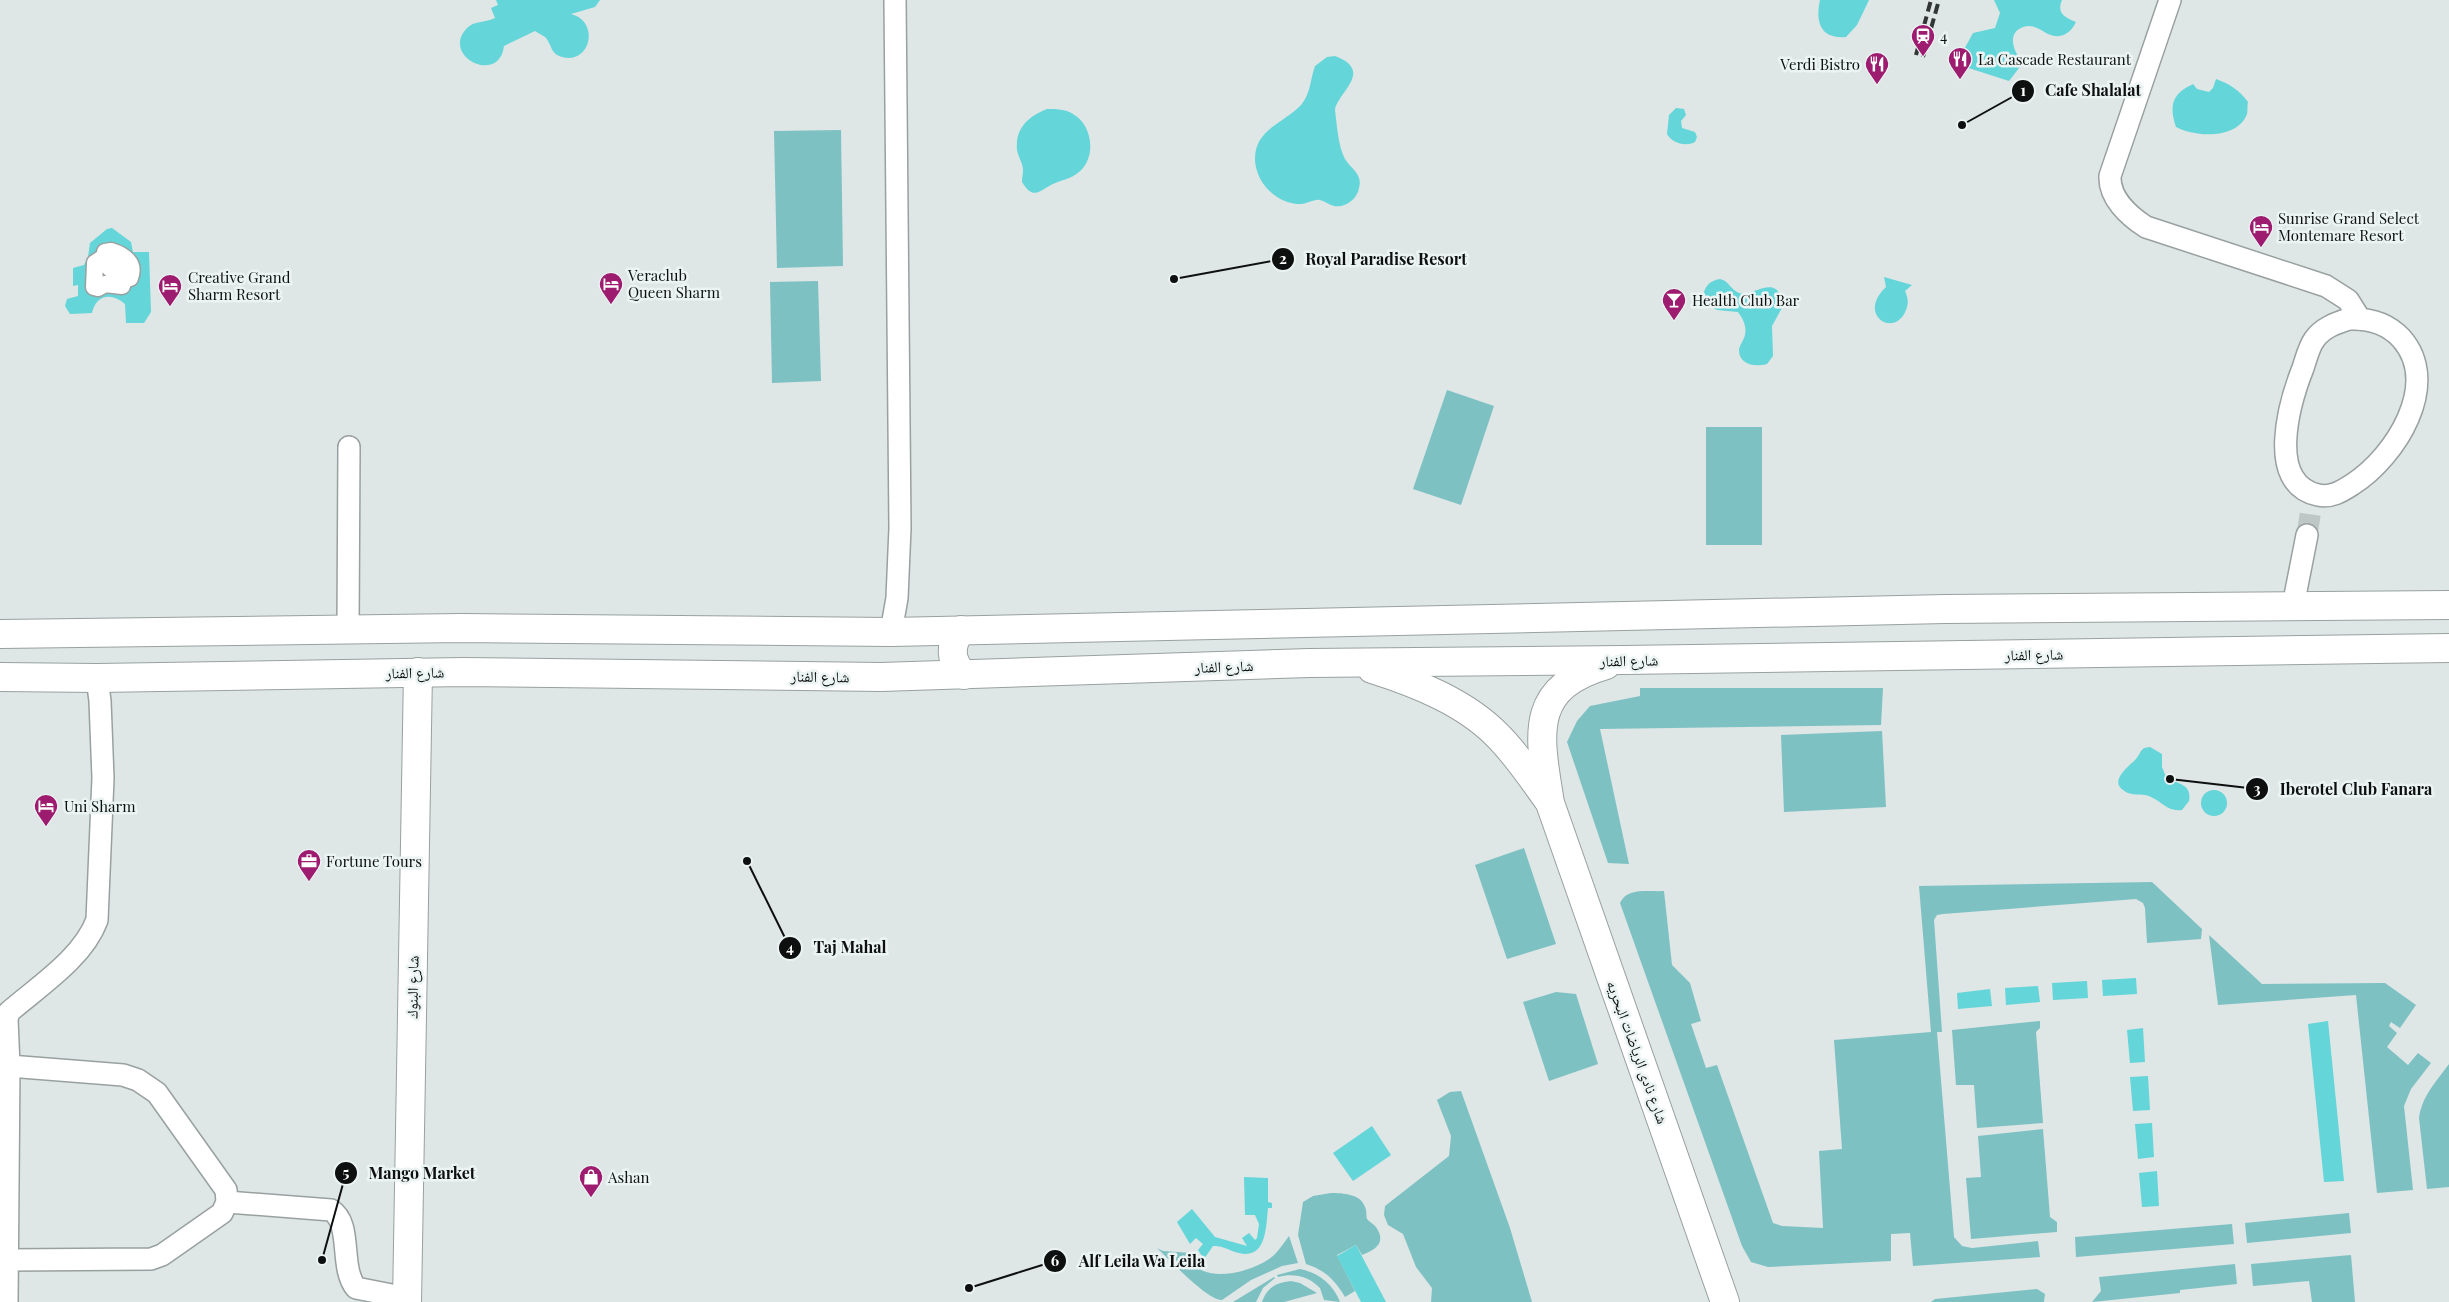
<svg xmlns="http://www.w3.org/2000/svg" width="2449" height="1302" viewBox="0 0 2449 1302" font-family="'Playfair Display','Noto Naskh Arabic',serif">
  <rect width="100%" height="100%" fill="#dee6e6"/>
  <g fill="#7ec1c3">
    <polygon points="841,130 843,266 777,268 774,131"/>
    <polygon points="818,281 821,381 772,383 770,282"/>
    <polygon points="1447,390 1494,406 1461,505 1413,489"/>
    <rect x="1706" y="427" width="56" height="118"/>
    <polygon points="1640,688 1883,688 1881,725 1600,729 1629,864 1608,863 1567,742 1577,721 1590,706 1640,696"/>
    <polygon points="1882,731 1886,807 1784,812 1781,735"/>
    <polygon points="1524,848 1556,944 1507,959 1475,865"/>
    <path d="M2152 882 2202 929 2201 939 2147 943 2145 908 2143 903 2136 899 1943 914 1937 915 1934 920 1942 1032H1937L1954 1237 1962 1246 1972 1248 2038 1241 2040 1257 1913 1266 1910 1233 1891 1234V1261L1768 1267 1751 1262 1742 1246 1620 903C1627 887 1649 892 1664 891L1672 965 1690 983 1701 1021 1691 1024 1706 1068 1717 1065 1773 1223 1782 1226 1823 1228 1819 1151 1842 1149 1834 1040 1931 1032 1919 886Z"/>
    <polygon points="2209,935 2262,984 2385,983 2416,1005 2400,1028 2391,1022 2389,1026 2397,1033 2387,1047 2408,1065 2418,1053 2431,1063 2411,1089 2404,1106 2413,1190 2377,1193 2356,995 2218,1005"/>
    <polygon points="1556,992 1576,994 1598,1064 1549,1081 1523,1002"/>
    <polygon points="2040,1021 2040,1028 2036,1032 2043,1123 1977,1128 1974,1085 1956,1085 1952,1030"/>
    <path d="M2449 1064V1187L2427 1189 2419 1118C2422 1096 2436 1082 2449 1064Z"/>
    <polygon points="1461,1091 1510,1228 1532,1302 1431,1302 1432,1288 1416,1267 1403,1234 1388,1225 1384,1215 1385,1206 1449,1156 1451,1136 1437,1100 1450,1092"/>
    <polygon points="2043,1129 2050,1217 2057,1222 2057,1232 1971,1239 1966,1178 1981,1177 1978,1136"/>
    <path d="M1331 1193C1343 1193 1361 1194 1365 1207 1367 1211 1366 1216 1367 1219 1369 1222 1374 1224 1376 1227 1387 1243 1375 1250 1362 1255L1356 1245 1337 1255 1355 1291 1345 1297C1335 1280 1325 1270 1306 1264L1298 1235 1303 1202 1313 1196Z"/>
    <polygon points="2349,1213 2351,1233 2247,1243 2245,1223"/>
    <polygon points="2232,1224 2234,1244 2076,1257 2075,1237"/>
    <path d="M1289 1236 1298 1263 1282 1266 1251 1280 1222 1300C1208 1301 1169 1259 1157 1248L1163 1251 1191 1253 1192 1263C1209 1283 1250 1272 1269 1259 1277 1254 1283 1244 1289 1236Z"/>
    <polygon points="2351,1255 2355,1302 2312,1302 2309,1281 2253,1286 2251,1264"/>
    <polygon points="2235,1264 2237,1284 2180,1290 2180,1293 2092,1302 2101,1291 2099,1277"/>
    <path d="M1300 1269C1319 1273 1333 1284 1340 1302L1324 1300 1320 1288C1308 1276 1294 1273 1278 1277L1277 1275Z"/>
    <polygon points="1274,1277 1275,1278 1263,1288 1256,1302 1233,1302"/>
    <path d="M1291 1281 1300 1283 1317 1293 1284 1302H1262C1267 1287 1276 1283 1291 1281Z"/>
    <polygon points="2037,1289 2045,1294 2044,1302 1931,1302 1935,1299"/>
  </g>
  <g fill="#64d5d8" fill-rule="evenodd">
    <path d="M496 0H600L595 7 571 14C600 21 591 65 562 57 550 54 552 44 545 37 542 35 538 33 535 31L504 46C499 86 440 56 467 28 475 20 486 23 495 18L491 8 498 5Z"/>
    <path d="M1820 0H1869L1857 25 1846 37C1821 39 1815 23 1820 0Z"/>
    <path d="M1994 0H2062C2056 14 2066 18 2076 22 2073 29 2067 35 2059 36 2045 38 2038 22 2023 27 2005 34 2015 54 2023 63L2009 81 1953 63 1961 55 1973 33 1995 28 2000 13Z"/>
    <path d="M1335 56C1375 71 1337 93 1335 110 1337 125 1338 146 1345 159 1351 169 1363 174 1359 188 1357 199 1346 208 1334 206 1329 205 1325 201 1320 200 1314 199 1307 204 1301 204 1278 204 1257 185 1255 161 1254 129 1283 124 1301 105 1311 93 1310 80 1315 66L1327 57Z"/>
    <path d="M2216 79C2230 84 2239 90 2248 102 2247 105 2248 111 2247 114 2237 140 2195 137 2176 127 2169 105 2172 94 2193 84L2197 89 2209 92 2213 88Z"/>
    <path d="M1676 108 1684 109 1686 115 1681 121 1682 128 1695 132 1697 137 1695 142C1685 147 1672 143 1667 134L1669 115Z"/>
    <path d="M1047 109C1057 109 1065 109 1073 114 1091 124 1096 152 1083 168 1075 178 1064 179 1053 184 1041 189 1034 202 1022 182 1022 177 1023 174 1023 170 1023 163 1018 157 1017 150 1015 128 1029 116 1047 109Z"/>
    <path d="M112 228 131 242 133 252H149L151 312 144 323H126L125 304C111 292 96 295 92 313L70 314 65 306 67 299 78 296V285L73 286V268L84 265 88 257 90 243 107 229ZM101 259 111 284 93 280Z"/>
    <path d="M1884 277 1912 285 1905 291C1908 298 1909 303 1906 310 1895 339 1856 315 1886 287Z"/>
    <path d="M1720 279C1729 281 1731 290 1739 293 1753 298 1778 270 1783 306L1772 326 1773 356 1767 364C1755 367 1739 365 1739 350 1740 344 1744 340 1745 335 1747 326 1743 319 1738 312L1717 310 1705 304C1701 292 1706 281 1720 279Z"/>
    <path d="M2150 747 2162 754V767L2166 777C2178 785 2192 783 2189 801L2182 810C2167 812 2163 802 2151 797 2144 793 2135 796 2128 793 2106 783 2127 768 2135 760 2139 756 2140 751 2144 748Z"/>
    <circle cx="2214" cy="803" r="13"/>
    <polygon points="2136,978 2137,994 2103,996 2102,980"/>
    <polygon points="2087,981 2088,998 2053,1000 2052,983"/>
    <polygon points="2038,986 2040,1002 2006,1005 2005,988"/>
    <polygon points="1990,989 1992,1006 1958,1009 1957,993"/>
    <polygon points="2328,1021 2344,1181 2324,1182 2308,1024"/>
    <polygon points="2143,1028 2145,1062 2130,1063 2127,1030"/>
    <polygon points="2148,1076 2150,1110 2133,1111 2130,1077"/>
    <polygon points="2152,1123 2154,1157 2138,1159 2135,1124"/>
    <polygon points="1372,1126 1391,1155 1353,1181 1333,1153"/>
    <polygon points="2157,1171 2159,1206 2142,1207 2139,1173"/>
    <path d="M1244 1177 1268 1178V1202L1272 1203V1208H1268C1266 1225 1267 1260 1239 1253 1230 1251 1222 1245 1213 1246L1204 1259 1198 1250 1203 1244 1196 1238 1190 1244 1177 1222 1192 1209 1215 1237 1247 1246 1242 1238 1249 1233 1255 1240 1257 1238 1259 1224 1255 1215H1245Z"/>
    <polygon points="1356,1245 1386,1302 1361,1302 1337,1256"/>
  </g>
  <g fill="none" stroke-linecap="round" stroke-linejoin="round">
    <polyline stroke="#bfc6c6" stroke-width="21" stroke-dasharray="21 11" stroke-linecap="butt" points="2307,535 2311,509"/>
    <g stroke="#99a0a0" stroke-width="19">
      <g id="pedestrian">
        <path d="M111 251C124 255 136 263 130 278L124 279 115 263 105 259V252Z"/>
        <polygon points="101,259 120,279 123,282 122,286 105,284 98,288 94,287 95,263"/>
      </g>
    </g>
    <g stroke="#99a0a0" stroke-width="24">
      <g id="minor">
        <path d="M2170 0 2110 176C2109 198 2129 216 2146 227L2326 286 2348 300 2360 319"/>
        <path d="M2349 319C2369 318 2387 323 2401 338 2442 384 2395 457 2353 484 2342 491 2332 498 2318 495 2265 484 2290 401 2303 368 2306 359 2309 347 2314 340 2322 328 2336 323 2349 319Z"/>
        <polyline points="2293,606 2307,535"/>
        <polyline points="348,630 349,447"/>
        <polyline points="891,632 897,598 900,528 895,0"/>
        <path d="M227 1202 331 1210C353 1224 339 1267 356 1288L407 1298"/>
        <polyline points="7,1260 151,1259 162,1255 222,1213 227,1202 226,1190 157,1093 138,1080 123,1075 9,1066"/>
        <path d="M7 1302 9 1066 7 1019 9 1012C39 986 83 958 97 920L103 778 100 701 97 678"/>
      </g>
    </g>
    <g stroke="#99a0a0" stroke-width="30">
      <g id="secondary">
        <path d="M961 630C949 646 950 661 964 675"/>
        <polyline points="0,634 462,628 891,632 1945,609 2449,605"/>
        <path d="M1606 665C1526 688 1540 738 1550 803L1725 1302"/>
        <path d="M1372 669C1416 683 1465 702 1498 736 1517 755 1532 778 1548 800"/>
        <polyline points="0,677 97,678 463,672 881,677 1309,663 1624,660 2449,648"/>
        <polyline points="407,1302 418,672"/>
      </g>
    </g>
    <use href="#pedestrian" stroke="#fff" stroke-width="16"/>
    <use href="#minor" stroke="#fff" stroke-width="21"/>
    <use href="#secondary" stroke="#fff" stroke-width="28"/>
    <g stroke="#323535" stroke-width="4" stroke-dasharray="10 5" stroke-linecap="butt">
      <polyline points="1916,55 1931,0"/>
      <polyline points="1923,57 1939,0"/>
    </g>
  </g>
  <defs>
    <g id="station-pin" transform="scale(1.25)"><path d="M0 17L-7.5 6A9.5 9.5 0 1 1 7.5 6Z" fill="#9e1c6f" stroke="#ebf3f3"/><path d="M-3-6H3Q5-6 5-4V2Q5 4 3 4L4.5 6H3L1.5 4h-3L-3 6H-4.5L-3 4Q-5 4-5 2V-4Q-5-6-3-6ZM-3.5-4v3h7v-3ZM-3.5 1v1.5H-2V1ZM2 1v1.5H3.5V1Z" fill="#fff"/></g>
    <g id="restaurant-pin" transform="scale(1.25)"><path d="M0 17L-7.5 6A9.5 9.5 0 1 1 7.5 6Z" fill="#9e1c6f" stroke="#ebf3f3"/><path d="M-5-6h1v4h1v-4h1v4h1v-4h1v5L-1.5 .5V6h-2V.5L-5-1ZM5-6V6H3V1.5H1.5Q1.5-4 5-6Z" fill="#fff"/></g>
    <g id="hotel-pin" transform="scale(1.25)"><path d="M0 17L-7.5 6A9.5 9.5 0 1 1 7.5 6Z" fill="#9e1c6f" stroke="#ebf3f3"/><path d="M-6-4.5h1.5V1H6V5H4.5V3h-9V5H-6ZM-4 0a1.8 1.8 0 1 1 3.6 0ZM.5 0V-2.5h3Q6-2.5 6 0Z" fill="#fff"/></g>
    <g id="bar-pin" transform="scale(1.25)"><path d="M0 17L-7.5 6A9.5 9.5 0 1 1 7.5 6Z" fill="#9e1c6f" stroke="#ebf3f3"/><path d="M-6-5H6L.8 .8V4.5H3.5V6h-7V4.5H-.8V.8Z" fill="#fff"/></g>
    <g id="office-pin" transform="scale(1.25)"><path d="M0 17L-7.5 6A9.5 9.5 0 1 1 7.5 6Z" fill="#9e1c6f" stroke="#ebf3f3"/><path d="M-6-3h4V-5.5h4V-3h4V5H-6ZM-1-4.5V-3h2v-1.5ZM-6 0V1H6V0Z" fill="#fff"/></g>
    <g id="shop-pin" transform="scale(1.25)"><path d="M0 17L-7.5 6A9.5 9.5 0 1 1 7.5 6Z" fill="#9e1c6f" stroke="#ebf3f3"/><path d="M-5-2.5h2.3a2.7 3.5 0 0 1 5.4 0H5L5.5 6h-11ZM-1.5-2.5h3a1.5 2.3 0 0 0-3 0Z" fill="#fff"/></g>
  </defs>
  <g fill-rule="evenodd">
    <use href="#station-pin" x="1923" y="36"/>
    <use href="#restaurant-pin" x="1960" y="59"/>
    <use href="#restaurant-pin" x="1877" y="64"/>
    <use href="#hotel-pin" x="2261" y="227"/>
    <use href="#hotel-pin" x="611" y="284"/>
    <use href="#hotel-pin" x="170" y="286"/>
    <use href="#bar-pin" x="1674" y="300"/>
    <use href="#hotel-pin" x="46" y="806"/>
    <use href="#office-pin" x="309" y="861"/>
    <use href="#shop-pin" x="591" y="1177"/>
  </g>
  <g text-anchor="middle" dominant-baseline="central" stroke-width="5" stroke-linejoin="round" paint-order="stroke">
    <g font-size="15" fill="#0e1010" stroke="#ebf3f3" text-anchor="start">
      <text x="1940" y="36">4</text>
      <text x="1978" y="59">La Cascade Restaurant</text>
      <text x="1860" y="64" text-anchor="end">Verdi Bistro</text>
      <text x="2278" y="218">Sunrise Grand Select<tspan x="2278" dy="17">Montemare Resort</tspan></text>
      <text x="628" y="275">Veraclub<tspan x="628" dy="17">Queen Sharm</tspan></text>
      <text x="188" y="277">Creative Grand<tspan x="188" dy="17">Sharm Resort</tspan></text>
      <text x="1692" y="300">Health Club Bar</text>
      <text x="64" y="806">Uni Sharm</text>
      <text x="326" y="861">Fortune Tours</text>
      <text x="608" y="1177">Ashan</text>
    </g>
    <g font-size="15" fill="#0e1010" stroke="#ebf3f3">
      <text transform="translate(2034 654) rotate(-1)">شارع الفنار</text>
      <text transform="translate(1629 660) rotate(-1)">شارع الفنار</text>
      <text transform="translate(1224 666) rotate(-2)">شارع الفنار</text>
      <text transform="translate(415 672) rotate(-1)">شارع الفنار</text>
      <text transform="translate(820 676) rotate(1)">شارع الفنار</text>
      <text transform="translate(412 987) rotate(-89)">شارع البنوك</text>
      <text transform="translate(1638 1052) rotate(70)">شارع نادى الرياضات البحريه</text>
    </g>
  </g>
  <path fill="none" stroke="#0e1010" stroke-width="2" d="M1962 125L2023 91M1174 279L1283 259M2170 779L2257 789M747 861L790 948M322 1260L346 1173M969 1288L1055 1261"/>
  <g fill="#0e1010" stroke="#ebf3f3" stroke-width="2">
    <circle cx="1962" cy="125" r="5"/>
    <circle cx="1174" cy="279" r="5"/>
    <circle cx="2170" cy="779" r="5"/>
    <circle cx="747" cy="861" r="5"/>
    <circle cx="322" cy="1260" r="5"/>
    <circle cx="969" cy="1288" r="5"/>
    <circle cx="2023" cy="91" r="12"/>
    <circle cx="1283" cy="259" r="12"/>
    <circle cx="2257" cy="789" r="12"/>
    <circle cx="790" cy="948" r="12"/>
    <circle cx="346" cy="1173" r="12"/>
    <circle cx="1055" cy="1261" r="12"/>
  </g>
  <g font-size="15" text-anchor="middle" font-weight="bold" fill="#fff">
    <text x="2023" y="96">1</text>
    <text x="1283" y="264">2</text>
    <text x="2257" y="794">3</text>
    <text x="790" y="953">4</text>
    <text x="346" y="1178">5</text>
    <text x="1055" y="1266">6</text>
  </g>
  <g font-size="16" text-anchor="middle" font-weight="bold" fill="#0e1010" stroke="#ebf3f3" stroke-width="5" stroke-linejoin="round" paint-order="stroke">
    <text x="2093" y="96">Cafe Shalalat</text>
    <text x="1386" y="265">Royal Paradise Resort</text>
    <text x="2356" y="795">Iberotel Club Fanara</text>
    <text x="850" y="953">Taj Mahal</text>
    <text x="422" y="1179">Mango Market</text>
    <text x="1142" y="1267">Alf Leila Wa Leila</text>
  </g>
</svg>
